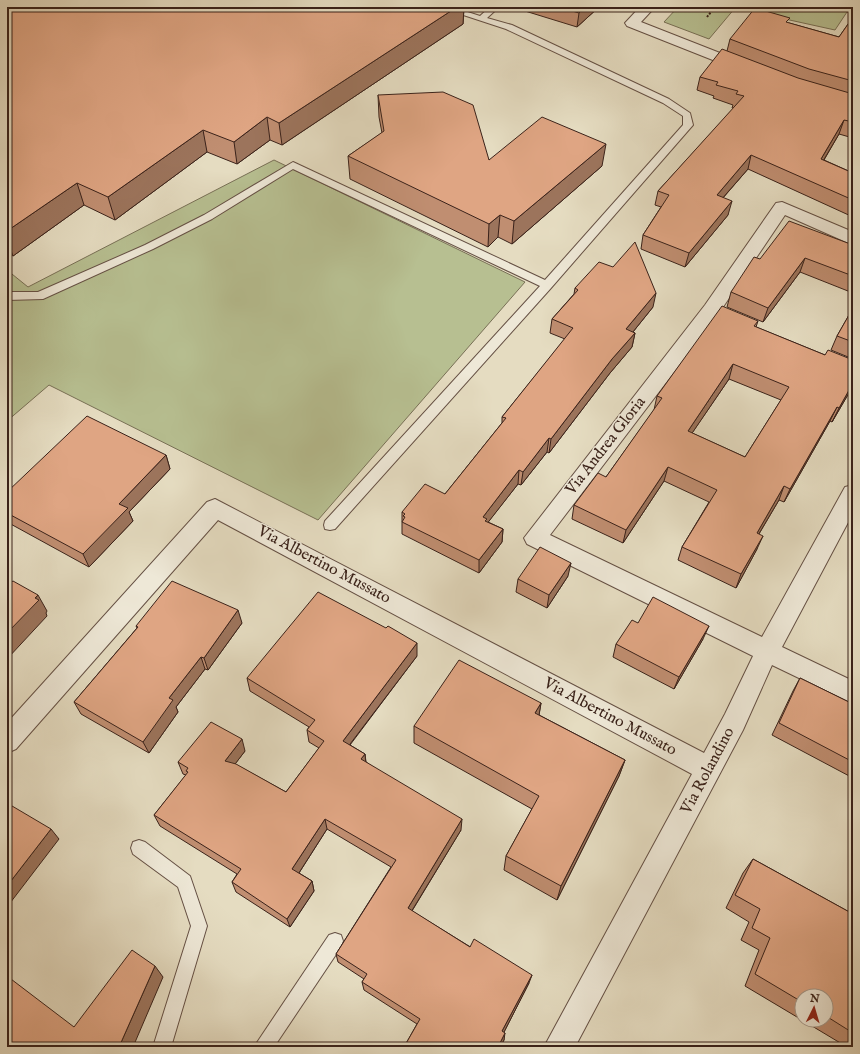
<svg xmlns="http://www.w3.org/2000/svg" width="860" height="1054" viewBox="0 0 860 1054" font-family="'IM FELL English',serif">
  <style>
    .green { fill: #b7bf91; stroke: #787056 }
    .lines { fill: none; stroke-linecap: round; stroke-linejoin: round }
    .lane-casing { stroke: #655044; stroke-width: 2 }
    .street-casing { stroke: #655044; stroke-width: 2 }
    .path { stroke: #3a221a; stroke-width: 2; stroke-dasharray: 2 1.5; stroke-linecap: butt }
    .lane { fill: #eee8d7; fill-rule: evenodd }
    .street { fill: #eee8d7; fill-rule: evenodd }
    .wall { fill: #c08e71; stroke: #3a221a; fill-rule: evenodd }
    .shaded-wall { fill: #9c745c; stroke: #3a221a }
    .building { fill: #dfa583; stroke: #3a221a; fill-rule: evenodd }
    .labels { text-anchor: middle; dominant-baseline: central; stroke-width: 3; stroke-linejoin: round; paint-order: stroke }
    .street-label { font-size: 16px; fill: #3a221a; stroke: #eee8d7 }
  </style>
  <rect width="100%" height="100%" fill="#e5dcc1"/>
  <filter id="stains"><feTurbulence type="fractalNoise" baseFrequency=".005" numOctaves="4"/><feColorMatrix values="0 0 0 0 .2 0 0 0 0 .09 0 0 0 0 .02 0 0 0 .5 -.17"/></filter>
  <radialGradient id="worn" r=".72"><stop offset=".6" stop-color="#630" stop-opacity="0"/><stop offset="1" stop-color="#630" stop-opacity=".3"/></radialGradient>
  <!-- green -->
  <g class="green">
    <path d="M678,7H853V14L847,12L835,30L735,8L709,39L664,22Z"/>
    <path d="M274,160L525,282L318,520L49,385L7,421V270L28,287Z"/>
  </g>
  <g class="lines">
    <!-- lane casing -->
    <g class="lane-casing">
      <g id="lane">
        <path d="M439,7H452L480,16L490,7H499L487,18L512,25L669,99L690,113L693,125L551,288L335,529L330,530L325,529L324,525L325,521L540,286L293,169L212,219L153,249L43,299L7,300V292H38L145,245L204,215L293,162L545,280L683,125V116L663,103L506,29Z"/>
        <path d="M139,840L145,842L190,876L207,926L171,1047H153L191,926L178,887L133,854L131,848L133,842Z"/>
        <path d="M335,933L341,935L343,941L341,947L274,1047H254L329,935Z"/>
      </g>
    </g>
    <!-- street casing -->
    <g class="street-casing">
      <g id="street">
        <path d="M640,7H655L641,22L748,64L750,67L748,70H738L627,26L625,23Z"/>
        <path d="M782,202L853,232V245L785,215L719,313L550,535L762,637L845,487L853,485V513L782,647L853,681V704L772,665L743,730L575,1047H544L692,774L218,520L16,749L7,753V723L207,502L215,499L704,753L725,714L753,656L527,544L524,538L705,305L776,203Z"/>
      </g>
    </g>
    <!-- path -->
    <path class="path" d="M707,17L715,7"/>
    <!-- lane -->
    <use href="#lane" class="lane"/>
    <!-- street -->
    <use href="#street" class="street"/>
  </g>
  <!-- wall -->
  <g class="wall">
    <path d="M7,7H464L463,24L282,145L270,140L237,164L207,152L115,220L84,205L13,256L7,252Z"/>
    <path d="M525,7H599L577,27L525,11Z"/>
    <path d="M853,17V138L839,134L824,160L853,173V217L748,169L723,198L728,215L685,267L641,249L643,235L661,207L655,205L658,191L734,108H732L733,105L713,98L714,96L697,90L700,77L727,51L730,39L789,23L839,37Z"/>
    <path d="M378,95L489,160L602,166L512,244L498,237L488,247L350,179L348,156L382,133L379,117Z"/>
    <path d="M853,245V293L800,272L763,322L727,307L731,292L760,259Z"/>
    <path d="M575,288L653,307L633,332L635,333L632,347L610,373L549,453L547,452L521,485L518,484L488,522L503,529L502,542L479,573L402,534V512L445,494L502,423V417L565,339L550,333L552,319L574,294Z"/>
    <path d="M853,308V359L831,350L837,336Z"/>
    <path d="M758,321L756,327L825,355L853,360V386L832,422L830,421L784,502L779,500L759,534L757,549L736,588L678,560L682,547L709,502L664,481L623,543L572,519L574,505L606,477L654,410L657,396ZM729,379L781,400L745,457L692,433Z"/>
    <path d="M166,455L170,469L129,512L133,521L89,567L7,522V492Z"/>
    <path d="M853,565V575L849,573Z"/>
    <path d="M568,576L547,608L516,592L518,579Z"/>
    <path d="M242,623L208,670L205,669L176,707L178,712L149,753L81,714L74,702L137,628L136,626Z"/>
    <path d="M638,623L703,639L674,689L613,657L616,644Z"/>
    <path d="M417,656L350,745L365,754L366,762L461,830L412,911L529,983L504,1032V1040L500,1047H404L417,1024L364,990L362,982L364,979L338,962L336,954L391,867L327,829L299,873L312,881L314,891L290,927L236,892L232,882L237,874L160,826L154,815L186,775L183,774L178,762L245,751L235,764L286,792L319,748L309,742L307,730L309,727L250,691L247,678Z"/>
    <path d="M800,678L853,704V778L772,735L793,691Z"/>
    <path d="M541,703L539,715L625,760L619,776L557,900L504,870L506,856L532,809L414,743V726Z"/>
    <path d="M753,859L853,914V1047H847L802,1020H826V996H802V1020L745,986L759,950L741,940L749,922L726,908L743,873Z"/>
  </g>
  <!-- shaded-wall -->
  <g class="shaded-wall">
    <path d="M457,7H464L463,24L282,145L279,123Z"/>
    <path d="M585,7H599L577,27L579,13Z"/>
    <path d="M267,117L270,140L237,164L234,142Z"/>
    <path d="M844,120L839,134L816,173L821,159Z"/>
    <path d="M203,130L207,152L115,220L108,197Z"/>
    <path d="M606,144L602,166L512,244L514,221Z"/>
    <path d="M751,155L748,169L713,209L717,195Z"/>
    <path d="M77,183L84,205L13,256L7,240V231Z"/>
    <path d="M732,201L728,215L685,267L689,253Z"/>
    <path d="M500,215L498,237L488,247L489,224Z"/>
    <path d="M805,258L800,272L763,322L768,308Z"/>
    <path d="M656,293L653,307L624,343L626,329Z"/>
    <path d="M635,333L632,347L610,373L549,453L551,439L612,359Z"/>
    <path d="M733,364L729,379L684,445L688,431Z"/>
    <path d="M853,383V386L832,422L839,408Z"/>
    <path d="M837,407L830,421L784,502L790,489Z"/>
    <path d="M549,438L547,452L521,485L523,472Z"/>
    <path d="M166,455L170,469L129,512L133,521L89,567L83,554L119,504Z"/>
    <path d="M668,467L664,481L623,543L626,530Z"/>
    <path d="M519,470L518,484L486,525L483,517Z"/>
    <path d="M784,486L779,500L751,547L757,533Z"/>
    <path d="M503,529L502,542L479,573V560Z"/>
    <path d="M763,536L757,549L736,588L741,574Z"/>
    <path d="M571,563L568,576L547,608L549,595Z"/>
    <path d="M38,595L47,611L46,613L47,616L7,659V633Z"/>
    <path d="M238,610L242,623L208,670L204,658Z"/>
    <path d="M709,626L703,639L674,689L679,677Z"/>
    <path d="M417,643V656L344,752L343,741Z"/>
    <path d="M201,657L205,669L176,707L178,712L149,753L143,742L169,698Z"/>
    <path d="M541,703L538,721L535,713Z"/>
    <path d="M242,739L245,751L229,772L225,761Z"/>
    <path d="M365,754L366,765L361,759Z"/>
    <path d="M625,760L619,776L557,900L561,886Z"/>
    <path d="M325,819L327,829L295,879L292,869Z"/>
    <path d="M462,819L461,830L408,917V908Z"/>
    <path d="M51,829L59,839L7,907V886Z"/>
    <path d="M312,881L314,891L290,927L287,919Z"/>
    <path d="M155,966L163,977L133,1047H119Z"/>
    <path d="M532,975L529,983L501,1038L502,1031Z"/>
    <path d="M505,1033L504,1040L500,1047H498Z"/>
  </g>
  <!-- building -->
  <g class="building">
    <path d="M7,7H457L279,123L267,117L234,142L203,130L108,197L77,183L7,231Z"/>
    <path d="M559,7H585L579,13Z"/>
    <path d="M755,8L790,18L786,22L839,37L853,17V81L809,69L730,39Z"/>
    <path d="M722,49L798,78L853,94V122L844,120L821,159L853,173V200L751,155L717,195L732,201L689,253L643,235L669,195L658,191L744,96L736,94L738,91L716,85L718,82L700,77Z"/>
    <path d="M443,92L473,105L489,160L542,117L606,144L514,221L500,215L489,224L348,156L384,131L378,95Z"/>
    <path d="M789,221L853,245V276L805,258L768,308L731,292L754,257L760,259Z"/>
    <path d="M635,242L656,293L626,329L635,333L612,359L551,439L549,438L523,472L519,470L483,517L487,519L485,521L503,529L479,560L402,522L405,517L403,516L405,514L402,512L425,484L445,494L506,418L502,417L573,328L552,319L578,290L575,288L599,262L613,267Z"/>
    <path d="M722,306L758,321L754,326L825,355L828,350L853,360V383L839,408L837,407L790,489L784,486L757,533L763,536L741,574L682,547L717,490L668,467L626,530L574,505L598,473L606,477L662,398L657,396ZM733,364L789,387L745,457L688,431Z"/>
    <path d="M853,308V342L837,336Z"/>
    <path d="M87,416L166,455L119,504L128,508L83,554L7,513V492Z"/>
    <path d="M540,547L571,563L549,595L518,579Z"/>
    <path d="M13,581L38,595L35,598L39,600L7,633V582L10,583Z"/>
    <path d="M172,581L238,610L204,658L201,657L169,698L173,700L143,742L74,702L138,627L136,626Z"/>
    <path d="M318,592L386,628L388,626L417,643L343,741L365,754L361,759L462,819L408,908L470,947L474,939L532,975L502,1031L505,1033L498,1047H404L420,1019L362,982L367,974L336,954L396,860L325,819L292,869L312,881L287,919L232,882L241,869L154,815L188,772L186,771L188,768L178,762L211,722L242,739L225,761L236,764L286,792L324,741L307,730L315,720L247,678Z"/>
    <path d="M653,597L709,626L679,677L616,644L632,620L638,623Z"/>
    <path d="M459,660L541,703L535,713L625,760L561,886L506,856L539,796L414,726Z"/>
    <path d="M800,678L853,704V762L779,723Z"/>
    <path d="M7,803L51,829L7,886Z"/>
    <path d="M753,859L853,914V1033L826,1016V996H802V1002L755,974L770,938L752,928L760,909L735,895Z"/>
    <path d="M132,950L155,966L119,1047H7V976L74,1027Z"/>
  </g>
  <g class="labels">
    <!-- street labels -->
    <g class="street-label">
      <text transform="translate(606 446) rotate(-52)">Via Andrea Gloria</text>
      <text transform="translate(324 565) rotate(28)">Via Albertino Mussato</text>
      <text transform="translate(610 717) rotate(28)">Via Albertino Mussato</text>
      <text transform="translate(708 771) rotate(-62)">Via Rolandino</text>
    </g>
  </g>
  <!-- margin -->
  <rect width="860" height="1054" fill="none" stroke="#e5dcc1" stroke-width="24"/>
  <rect x="8" y="8" width="844" height="1038" fill="none" stroke="#3a221a" stroke-width="2"/>
  <rect x="12" y="12" width="836" height="1030" fill="none" stroke="#3a221a"/>
  <!-- north arrow -->
  <g transform="translate(814 1008) rotate(5)"><circle r="19" fill="#eee8d7" stroke="#a6998b"/>
  <path d="M0-3L7 15L0 10L-7 15Z" fill="#8f2418"/>
  <text y="-6" font-size="11" font-weight="bold" text-anchor="middle" fill="#3a221a">N</text>
  </g>
  <rect width="100%" height="100%" filter="url(#stains)"/>
  <rect width="100%" height="100%" fill="url(#worn)"/>
</svg>
